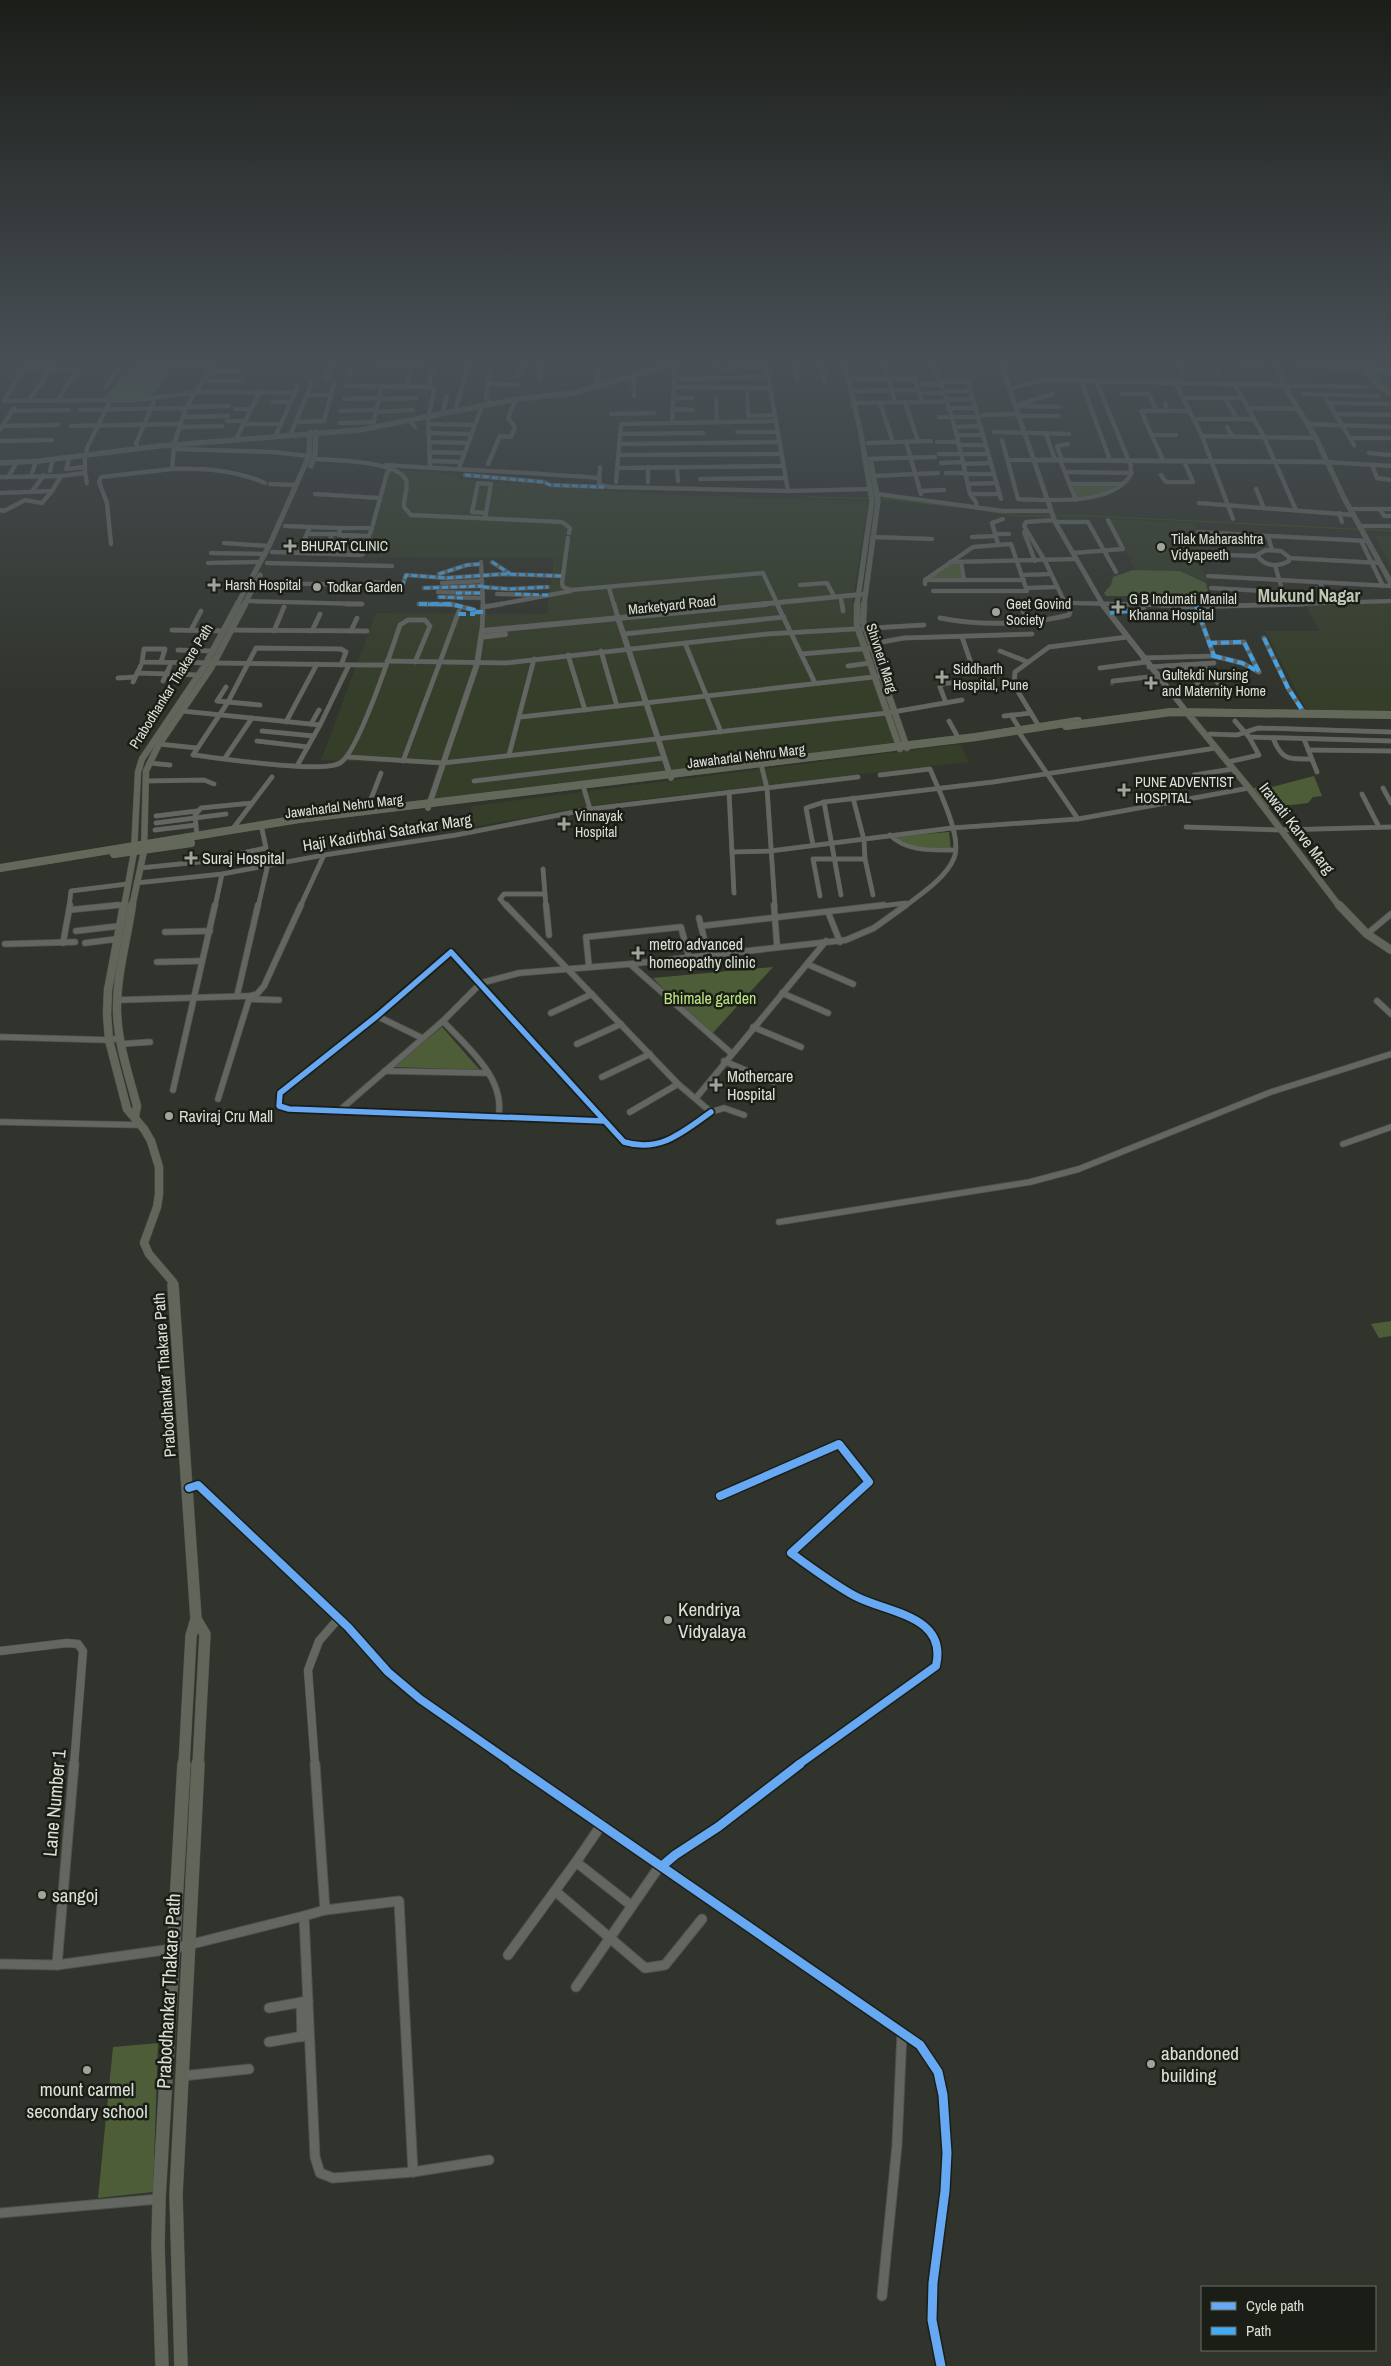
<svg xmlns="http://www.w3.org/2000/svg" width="1391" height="2366" viewBox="0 0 1391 2366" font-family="'Archivo Narrow',sans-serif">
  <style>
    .built { fill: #353e29 }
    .green { fill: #4d5d37 }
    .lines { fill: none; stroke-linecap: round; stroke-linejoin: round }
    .stream { stroke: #3d5509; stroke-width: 1 }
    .canal { stroke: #3d5509; stroke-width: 4.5 }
    .minor-tunnel { stroke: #4a4e46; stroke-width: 4.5; stroke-dasharray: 4.5 2.5; stroke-linecap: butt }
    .minor-far4-casing { stroke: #4f534c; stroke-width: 4.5 }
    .minor-far3-casing { stroke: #4f534c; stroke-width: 5 }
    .minor-far2-casing { stroke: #4f534c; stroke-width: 7 }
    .minor-far1-casing { stroke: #4f534c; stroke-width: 9 }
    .minor-casing { stroke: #4f534c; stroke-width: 11 }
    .tertiary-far1-casing { stroke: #4f534c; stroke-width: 5 }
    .tertiary-casing { stroke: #4f534c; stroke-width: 6 }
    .secondary-far4-casing { stroke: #4f534c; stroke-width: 5.5 }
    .secondary-far3-casing { stroke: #4f534c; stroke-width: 7 }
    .secondary-far2-casing { stroke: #4f534c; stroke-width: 9 }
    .secondary-far1-casing { stroke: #4f534c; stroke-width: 12 }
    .secondary-casing { stroke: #4f534c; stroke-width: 14 }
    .primary-casing { stroke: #4f534c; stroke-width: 8 }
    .trunk-casing { stroke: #4f534c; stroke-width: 7 }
    .minor-far4 { stroke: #646661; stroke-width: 4 }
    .minor-far3 { stroke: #646661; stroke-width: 4.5 }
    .minor-far2 { stroke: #646661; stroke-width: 5.5 }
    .minor-far1 { stroke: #646661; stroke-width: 8 }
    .minor { stroke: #646661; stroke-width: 9 }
    .tertiary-far1 { stroke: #646661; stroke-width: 4.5 }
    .tertiary { stroke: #646661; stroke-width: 5.5 }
    .secondary-far4 { stroke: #61655a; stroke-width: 5 }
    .secondary-far3 { stroke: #61655a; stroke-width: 6 }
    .secondary-far2 { stroke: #61655a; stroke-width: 8 }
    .secondary-far1 { stroke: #61655a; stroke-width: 11 }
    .secondary { stroke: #61655a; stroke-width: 13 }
    .primary { stroke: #63695a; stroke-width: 8 }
    .trunk { stroke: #656c5a; stroke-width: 6 }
    .tertiary-bridge-casing { stroke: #4f534c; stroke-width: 5; stroke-linecap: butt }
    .primary-bridge-casing { stroke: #4f534c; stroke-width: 8; stroke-linecap: butt }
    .tertiary-bridge { stroke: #646661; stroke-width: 4.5 }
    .primary-bridge { stroke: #63695a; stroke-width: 8 }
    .quiet-far1 { stroke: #42abf6; stroke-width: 3; stroke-dasharray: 6 3; stroke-linecap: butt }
    .quiet { stroke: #42abf6; stroke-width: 4; stroke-dasharray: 8 4; stroke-linecap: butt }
    .cycleway-far2-casing { stroke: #1b1e17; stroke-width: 9 }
    .cycleway-far1-casing { stroke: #1b1e17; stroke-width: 11 }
    .cycleway-casing { stroke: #1b1e17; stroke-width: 12 }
    .cycleway-far2 { stroke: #66a8f1; stroke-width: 5.5 }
    .cycleway-far1 { stroke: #66a8f1; stroke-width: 8 }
    .cycleway { stroke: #66a8f1; stroke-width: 9 }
    .poi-dot { fill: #a0a49a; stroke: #1b1e17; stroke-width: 2 }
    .labels { text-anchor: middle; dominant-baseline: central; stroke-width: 5; stroke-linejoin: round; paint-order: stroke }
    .far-poi-label { font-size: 14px; fill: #dbe0d6; stroke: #1b1e17; text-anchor: start }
    .far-street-label { font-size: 14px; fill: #dbe0d6; stroke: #1b1e17 }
    .street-label { font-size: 16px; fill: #dbe0d6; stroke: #1b1e17 }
    .poi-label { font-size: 16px; fill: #dbe0d6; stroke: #1b1e17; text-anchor: start }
    .park-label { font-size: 16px; fill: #bce580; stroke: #1b1e17 }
    .far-district-label { font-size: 18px; font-weight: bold; fill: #bec7b4; stroke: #1b1e17 }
    .near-poi-label { font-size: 19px; fill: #dbe0d6; stroke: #1b1e17; text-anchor: start }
    .near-street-label { font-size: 19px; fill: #dbe0d6; stroke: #1b1e17 }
  </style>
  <rect width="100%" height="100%" fill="#31342c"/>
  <!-- built -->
  <g class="built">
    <path d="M385,468L458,475L457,479L540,484L549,487L673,495L868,501L852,604L857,632L895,745L426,802L438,765L321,760L376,613L547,614L554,558L367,557Z"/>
    <path d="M1108,519L1195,523L1206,582L1181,571L1136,570Z"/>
    <path d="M1375,536H1391V568Z"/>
    <path d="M1391,603V711H1313L1305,707L1265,631H1319L1305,604Z"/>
    <path d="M960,744L969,762L595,805L473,827L471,806Z"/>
  </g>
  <!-- green -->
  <g class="green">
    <path d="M134,364H214L211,369L172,370L150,398H105Z"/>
    <path d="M1117,484L1108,492L1077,499L1070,485Z"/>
    <path d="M951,563H960L963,579L931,578Z"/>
    <path d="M1133,570L1180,571L1206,583L1209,596H1190L1192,602H1180L1148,596H1106L1104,593L1111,585L1113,577Z"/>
    <path d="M1314,776L1322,796L1313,797L1308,803L1266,808L1251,788L1272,787Z"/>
    <path d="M949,832L951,850L912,846L890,837Z"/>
    <path d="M773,967L710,1036L653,978Z"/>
    <path d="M442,1027L480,1070L394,1067Z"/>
    <path d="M1391,1321V1336L1379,1338L1371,1324Z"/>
    <path d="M158,2043L153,2192L98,2198L113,2047Z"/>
  </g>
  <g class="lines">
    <!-- stream -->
    <g class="stream">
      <path d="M809,497L887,499L956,507"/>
      <path d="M978,510L1021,516H1094L1391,531"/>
    </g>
    <!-- canal -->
    <path class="canal" d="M1371,364L1370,373L1391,393"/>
    <!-- minor-tunnel -->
    <path class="minor-tunnel" d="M1113,681L1112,683L1115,686"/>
    <!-- minor-far4 casing -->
    <g class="minor-far4-casing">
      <g id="minor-far4">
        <path d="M372,364H425"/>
        <path d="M717,364L718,369L767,367"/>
        <path d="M766,364L788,491"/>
        <path d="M794,364L797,381"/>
        <path d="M822,364L825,381"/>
        <path d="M885,364L895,402"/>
        <path d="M932,364C952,404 960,450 970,494L976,502L977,508"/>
        <path d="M1135,364L1138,369"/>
        <path d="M1165,364L1169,372"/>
        <path d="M1180,364L1184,372"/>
        <path d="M1213,364L1218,373"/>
        <path d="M24,368L79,369"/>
        <path d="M1362,369L1378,386L1391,394"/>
        <path d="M211,371H243"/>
        <path d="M520,374L523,364"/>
        <path d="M349,375L354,364"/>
        <path d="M633,376L634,396"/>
        <path d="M325,378L332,364"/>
        <path d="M539,378L542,364"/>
        <path d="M674,379L768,377"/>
        <path d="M854,379H915L922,402L854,403"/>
        <path d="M204,381H241"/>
        <path d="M1081,381L1110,460"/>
        <path d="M941,382H968L1001,499"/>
        <path d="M1175,382L1202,436L1233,519"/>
        <path d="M597,383L599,364"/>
        <path d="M1234,383L1264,437L1296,510"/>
        <path d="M488,384L518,385"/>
        <path d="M922,384L942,385"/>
        <path d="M345,386L428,387"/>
        <path d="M406,387L410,371"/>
        <path d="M674,387L770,388"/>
        <path d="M105,388L121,364"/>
        <path d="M747,389L748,416L775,415"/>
        <path d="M1009,389L1042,380L1366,387"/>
        <path d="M856,391L919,390"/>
        <path d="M944,391H970"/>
        <path d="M924,393H944"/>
        <path d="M1122,394H1149L1157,411"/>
        <path d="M1303,394L1379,396"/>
        <path d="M307,395H331"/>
        <path d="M673,398H692"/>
        <path d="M1183,398H1242"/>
        <path d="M1225,398L1237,419"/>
        <path d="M344,399L380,398"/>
        <path d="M379,399L416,398"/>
        <path d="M716,399L717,422"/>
        <path d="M946,399H973"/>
        <path d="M1327,400L1354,445"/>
        <path d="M4,401L137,400L197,392L295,393"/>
        <path d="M4,401L25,366"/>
        <path d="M29,401L51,368"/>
        <path d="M57,401L81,364"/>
        <path d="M273,402H291"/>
        <path d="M489,402L486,398L490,372"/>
        <path d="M905,402L918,441"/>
        <path d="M926,402L946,401"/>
        <path d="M880,403L893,442"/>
        <path d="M1165,403L1168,411"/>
        <path d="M1329,403L1391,404"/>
        <path d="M1021,404L1052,394"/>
        <path d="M1015,406L1059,407"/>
        <path d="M187,407L229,406"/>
        <path d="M456,408L469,364"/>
        <path d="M948,408H975"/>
        <path d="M1247,408L1299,409"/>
        <path d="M235,409H251"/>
        <path d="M673,409L693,410"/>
        <path d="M80,410L186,408"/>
        <path d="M11,411L69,410"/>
        <path d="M340,411L377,410"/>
        <path d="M443,411L447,396"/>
        <path d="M377,412L413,410"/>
        <path d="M429,413L435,389L428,387L433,370"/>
        <path d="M611,414L654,413"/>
        <path d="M1335,414L1391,415"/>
        <path d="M982,415L1017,414"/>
        <path d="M428,416L430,465"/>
        <path d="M1018,416H1059"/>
        <path d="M183,417L228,416"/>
        <path d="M939,417H978"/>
        <path d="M1194,419H1254"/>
        <path d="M409,420L415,427"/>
        <path d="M227,421H245"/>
        <path d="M296,422L324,421L334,384"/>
        <path d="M672,422L675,364"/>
        <path d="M340,423L374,422"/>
        <path d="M243,424H281"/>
        <path d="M428,424L475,425"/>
        <path d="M1308,424L1391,427"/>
        <path d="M2,426L58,425"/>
        <path d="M71,426L181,424"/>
        <path d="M180,427L222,426"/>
        <path d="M376,427L373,425L382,386"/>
        <path d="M954,427L980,426"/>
        <path d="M1227,427L1232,436"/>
        <path d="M0,430L14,408"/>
        <path d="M737,432H777"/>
        <path d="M994,432L1069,434"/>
        <path d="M291,433L312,383"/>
        <path d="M428,433L470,434"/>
        <path d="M620,434L703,433"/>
        <path d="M1046,434L1055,460"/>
        <path d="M276,435L298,386"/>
        <path d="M957,435H982"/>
        <path d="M1152,435H1176"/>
        <path d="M1202,436L1316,438"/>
        <path d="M237,437L260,391"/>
        <path d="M1350,438H1391"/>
        <path d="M1002,440L1018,499C1049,500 1110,506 1130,476L1131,466L1096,381"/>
        <path d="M0,441L52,440"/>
        <path d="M429,442L467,443"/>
        <path d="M906,442L921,494"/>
        <path d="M937,442H958"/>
        <path d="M868,443L931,441"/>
        <path d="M619,444L779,442"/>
        <path d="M137,445L136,443L154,402"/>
        <path d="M958,445H985"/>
        <path d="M174,446L172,469C204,468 235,470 265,483"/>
        <path d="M175,449L273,452L309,456"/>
        <path d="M429,452L463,453"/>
        <path d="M1369,453L1391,455"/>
        <path d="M939,454H988"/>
        <path d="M618,455L781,454"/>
        <path d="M86,456L87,448L109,403"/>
        <path d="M70,457L66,469L84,467"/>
        <path d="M314,459C333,460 398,461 406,480C409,488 403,498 404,507L411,515L562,522L570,528L569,533"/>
        <path d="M864,459L935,457"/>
        <path d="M1008,460H1034"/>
        <path d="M1060,460L1076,500"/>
        <path d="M1062,460L1057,446L1068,444"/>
        <path d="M1163,460L1141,411H1190"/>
        <path d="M430,461L461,462"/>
        <path d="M17,462L8,477L61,476"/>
        <path d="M1326,462L1391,466"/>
        <path d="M941,463L963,462"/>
        <path d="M488,464L500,436L511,437L515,427L508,418L516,399"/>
        <path d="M963,464L991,463"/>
        <path d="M386,465C457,470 528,472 599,478"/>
        <path d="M1372,465L1377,478L1391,480"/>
        <path d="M600,467L599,485L611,487L788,491L869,489"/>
        <path d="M648,467V482"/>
        <path d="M677,467L678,481"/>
        <path d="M459,468L482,406"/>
        <path d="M617,468L783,466"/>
        <path d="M50,471L53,459"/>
        <path d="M1066,472L1132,473"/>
        <path d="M32,473L36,461"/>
        <path d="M85,473L87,483"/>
        <path d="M946,473H965"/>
        <path d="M965,474H994"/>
        <path d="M465,475L544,482L550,485L603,487"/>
        <path d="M1161,475L1166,482H1193L1184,461"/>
        <path d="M873,476L938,473"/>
        <path d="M0,477H8"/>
        <path d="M700,479L785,478"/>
        <path d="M616,482L621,424L776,421"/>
        <path d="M478,483L491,484L486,513L472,512Z"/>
        <path d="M270,484L296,485"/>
        <path d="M968,484L997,483"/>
        <path d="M1070,484H1121"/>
        <path d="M1256,489L1264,508"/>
        <path d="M33,490L44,475"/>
        <path d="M920,491L944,490"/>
        <path d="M0,493L52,491L61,476L85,473V457"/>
        <path d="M315,494L380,498"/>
        <path d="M877,494L1003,511H1051"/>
        <path d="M970,494H1000"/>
        <path d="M1199,503L1354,515"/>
        <path d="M1351,509H1391"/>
        <path d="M1380,509L1384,516H1391"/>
        <path d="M0,510L4,511L25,500L42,503L52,491"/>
        <path d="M1339,513L1342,522"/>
        <path d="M485,518L486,513"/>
        <path d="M1054,520L1026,522L1024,526L1045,561L1066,605"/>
        <path d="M1055,522H1088L1116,572"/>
        <path d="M373,524L387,473L391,469"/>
        <path d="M1360,526H1391"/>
        <path d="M340,528H372L369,536"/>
        <path d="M1024,532L1035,561"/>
        <path d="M1198,532L1268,536"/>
        <path d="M307,534H332"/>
        <path d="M995,534H1009"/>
        <path d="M873,537L932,539"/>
        <path d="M972,537L996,536"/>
        <path d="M568,538L562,583L563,587L571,590L763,573L778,605"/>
        <path d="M1361,541L1383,586"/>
        <path d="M224,543L269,546"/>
        <path d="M111,544L107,503L99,482L101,477L172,469"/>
        <path d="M998,544L992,523L1003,519"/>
        <path d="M301,548L365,550"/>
        <path d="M326,549L332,534H336"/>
        <path d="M339,549L345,535"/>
        <path d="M350,549L355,535"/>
        <path d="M1266,550L1281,551L1289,557V561C1278,567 1264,567 1257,555Z"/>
        <path d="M1272,550L1268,536L1368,541"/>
        <path d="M299,551L310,527"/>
        <path d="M272,552L360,555L363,554L369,536L339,535L340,528L285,526"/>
        <path d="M211,553L264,554"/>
        <path d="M1073,553L1123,549L1108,520"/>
        <path d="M1201,554L1257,556"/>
        <path d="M1289,558L1380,563"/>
        <path d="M481,562L483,605"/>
        <path d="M492,562L509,573"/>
        <path d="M950,562L1076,559"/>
        <path d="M961,562L964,580"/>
        <path d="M208,563L260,562"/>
        <path d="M267,563L392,566"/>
        <path d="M1275,565L1285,600"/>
        <path d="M439,574L467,565L481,564"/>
        <path d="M1022,575L1051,574"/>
        <path d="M1208,576L1391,586"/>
        <path d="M925,580H1024"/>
        <path d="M367,582L383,583"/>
        <path d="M1320,582L1327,602"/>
        <path d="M256,583L371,585L370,587L385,591"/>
        <path d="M442,583L482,581"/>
        <path d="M925,584V580L973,547L1011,544L1027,591H933"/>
        <path d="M800,585L827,583L834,596"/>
        <path d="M402,587L406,575L446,578L504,574L563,576"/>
        <path d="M483,587L509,589L548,587"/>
        <path d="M424,588L483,586"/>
        <path d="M609,588L614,605"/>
        <path d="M1026,588L1057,587"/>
        <path d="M1211,588L1283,592"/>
        <path d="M438,592L483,593"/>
        <path d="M497,594L534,595"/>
        <path d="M439,597L483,598"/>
        <path d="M841,599L842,605"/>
        <path d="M247,601L362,604"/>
        <path d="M1028,602L1161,605"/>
        <path d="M419,604L454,605"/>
        <path d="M495,605L571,591"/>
        <path d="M1261,605L1391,601"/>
      </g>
    </g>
    <!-- minor-far3 casing -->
    <g class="minor-far3-casing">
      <g id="minor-far3">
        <path d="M346,604H362"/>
        <path d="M419,604H451L474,610L473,612H483"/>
        <path d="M614,604L618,618"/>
        <path d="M777,604L815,683"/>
        <path d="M842,604L843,611"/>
        <path d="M1020,604L1027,620"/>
        <path d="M1146,604L1188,607L1304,604"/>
        <path d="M483,607L502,604"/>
        <path d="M1110,613L1144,609"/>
        <path d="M940,618C980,626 1029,625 1069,615L1070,612L1066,604"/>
        <path d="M172,630L224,631"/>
        <path d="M191,630L201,611"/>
        <path d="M231,630L367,631"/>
        <path d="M274,631L284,607"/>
        <path d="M312,631L320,614"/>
        <path d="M351,631L357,618"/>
        <path d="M482,631L483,604"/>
        <path d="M624,634L784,617"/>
        <path d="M962,637L972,666"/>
        <path d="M1264,638L1288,688L1303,711"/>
        <path d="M685,643L721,732"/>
        <path d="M1209,643L1244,642L1259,672"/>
        <path d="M871,644L904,638L1032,634"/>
        <path d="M178,650L213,651"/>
        <path d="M601,651L617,706"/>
        <path d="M1000,651L1028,662"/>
        <path d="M801,654L872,648"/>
        <path d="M568,655L585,710"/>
        <path d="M1214,656L1242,663L1259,672"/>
        <path d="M1143,658L1214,656L1196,606"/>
        <path d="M387,661L505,663L767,634L924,625"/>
        <path d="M161,662L165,649H144L142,662L362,665"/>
        <path d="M1202,664L1223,689"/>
        <path d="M341,665L346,652L341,649L256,648L228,702L193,755C220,758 321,774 340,763C358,753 392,649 400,625L408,620H425L430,626L415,662"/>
        <path d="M364,665H386"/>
        <path d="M1183,665L1202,689"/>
        <path d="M848,666L870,663"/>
        <path d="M1149,667L1214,663"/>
        <path d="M1100,668L1146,662"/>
        <path d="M137,673L199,675"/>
        <path d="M118,678L135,677"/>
        <path d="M163,681L170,666"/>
        <path d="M1113,681L1157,676"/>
        <path d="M133,682L141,665"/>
        <path d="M226,687L217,701L260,705"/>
        <path d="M946,703L940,687L942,684L956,682"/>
        <path d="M182,711L320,725"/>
        <path d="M1011,715L1021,731"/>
        <path d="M1004,716L1031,713"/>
        <path d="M521,717L882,676"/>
        <path d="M949,721L959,739"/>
        <path d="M286,722L317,664"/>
        <path d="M311,724L319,710"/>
        <path d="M1040,728L1014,685L1015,672L1049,647L1127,637"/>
        <path d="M262,731L314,736"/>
        <path d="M1020,734L1078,819"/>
        <path d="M1210,734L1237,735L1258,728L1391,732"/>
        <path d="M1249,737L1391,741"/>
        <path d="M1273,738C1282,761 1289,759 1311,759"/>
        <path d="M1304,739L1317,772"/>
        <path d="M257,741L308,747"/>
        <path d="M159,744L197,748"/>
        <path d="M1308,750L1391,751"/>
        <path d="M509,755L534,659"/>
        <path d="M348,757L443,763L887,713L962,700"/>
        <path d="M225,758L252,718"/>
        <path d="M403,761L459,611"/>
        <path d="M1228,762L1259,755L1249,737L1235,721"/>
        <path d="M149,763L170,765"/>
        <path d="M761,764L767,788L775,907"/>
        <path d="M297,766L320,725L349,665"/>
        <path d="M880,775L930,769C938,789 963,837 954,858C946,878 921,894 904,907"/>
        <path d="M1194,775L1233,769"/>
        <path d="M146,781L204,780L214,784"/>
        <path d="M474,781L664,758"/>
        <path d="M1383,788L1391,803"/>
        <path d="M729,792L734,893"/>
        <path d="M1362,794L1379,827"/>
        <path d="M853,798L864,840L865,859L873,895"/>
        <path d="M590,809L858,777"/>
        <path d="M366,812L381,773"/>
        <path d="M156,816L197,811"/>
        <path d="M156,823L226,814"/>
        <path d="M1186,827L1281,830L1391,827"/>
        <path d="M155,830L196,825"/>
        <path d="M231,831L272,777"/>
        <path d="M890,835C907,852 933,850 955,850"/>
        <path d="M197,837L195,815L201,808L252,803"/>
        <path d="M813,845L806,808L824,802"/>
        <path d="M732,852L770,851L952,828L1078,819L1249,788"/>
        <path d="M140,868L199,862L266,848L262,829"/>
        <path d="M136,883L222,874L324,855L456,835L590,809L584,789"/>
        <path d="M545,894L546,907"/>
        <path d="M841,895L824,802L993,782L1216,748"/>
        <path d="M820,896L813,859H865"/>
        <path d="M69,907L71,891L127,884"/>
        <path d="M105,907L123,905"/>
        <path d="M215,907L222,874"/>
        <path d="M258,907L268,864"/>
        <path d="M300,907L324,855"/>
        <path d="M507,907L500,899L504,894H545L543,869"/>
        <path d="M873,907L906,903"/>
      </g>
    </g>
    <!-- minor-far2 casing -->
    <g class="minor-far2-casing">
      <g id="minor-far2">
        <path d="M506,905L678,1084L711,1112L724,1108L744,1115"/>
        <path d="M546,905L549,935"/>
        <path d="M774,905L777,946"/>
        <path d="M69,910L118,905"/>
        <path d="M828,912L840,942"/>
        <path d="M699,918L708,954"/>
        <path d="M701,926L884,905"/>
        <path d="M76,931L119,926"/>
        <path d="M165,932L210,931"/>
        <path d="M1367,934L1391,914"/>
        <path d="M63,943L70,905"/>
        <path d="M85,943L117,939"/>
        <path d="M5,944L75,942"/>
        <path d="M157,962L202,961"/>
        <path d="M630,964L731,1053"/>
        <path d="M807,964L853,984"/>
        <path d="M589,967L586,937L681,927L689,957"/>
        <path d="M782,993L828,1013"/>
        <path d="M237,996L258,905"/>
        <path d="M249,999L279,1000"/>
        <path d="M118,1000L250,996"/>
        <path d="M1377,1001L1391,1014"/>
        <path d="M551,1013L592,994"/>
        <path d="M377,1016L422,1038"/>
        <path d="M443,1021C467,1047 507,1079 498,1118"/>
        <path d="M753,1027L801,1047"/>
        <path d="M0,1037L109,1040L120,1038"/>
        <path d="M121,1044L150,1042"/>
        <path d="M577,1044L621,1024"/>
        <path d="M724,1061L773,1082"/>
        <path d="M385,1071L488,1073"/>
        <path d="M602,1077L650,1054"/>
        <path d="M173,1090L215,905"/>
        <path d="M696,1098L826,941"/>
        <path d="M218,1099L250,996L257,994L264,986L301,905"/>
        <path d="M340,1110L443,1021L481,983L519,973L630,964L846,940L874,928L906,905"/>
        <path d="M630,1112L678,1084"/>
        <path d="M604,1121L289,1109L279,1106L280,1093L377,1016L451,952L624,1142C660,1153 683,1132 711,1112"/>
        <path d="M0,1122L141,1125"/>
        <path d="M1343,1144L1391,1127"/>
        <path d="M779,1222L1030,1182L1079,1169L1271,1092L1391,1054"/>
      </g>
    </g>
    <!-- minor-far1 casing -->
    <g class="minor-far1-casing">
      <g id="minor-far1">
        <path d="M189,1488L198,1485L348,1627L388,1672L420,1699L515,1765"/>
        <path d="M720,1496L839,1444L869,1482L791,1553C812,1568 833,1584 855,1596C887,1613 948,1615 936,1666L798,1765"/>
        <path d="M0,1651L67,1643L78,1644L83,1651L74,1765"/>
        <path d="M315,1765L308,1670L319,1641L339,1618"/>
      </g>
    </g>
    <!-- minor casing -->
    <g class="minor-casing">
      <g id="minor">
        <path d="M315,1764L325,1910L304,1916L315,2157L320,2173L333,2178L413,2172L489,2160"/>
        <path d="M513,1764L920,2045L938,2072L943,2095L947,2153L945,2191L933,2283L932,2320L941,2366"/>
        <path d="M576,1862L602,1824"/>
        <path d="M662,1866L675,1855L718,1827L800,1764"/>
        <path d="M555,1891L645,1968L665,1965L702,1919"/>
        <path d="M325,1910L399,1901L413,2172"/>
        <path d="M508,1955L576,1862L632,1906"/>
        <path d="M0,1964L57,1965L172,1949L304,1916"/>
        <path d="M57,1965L74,1764"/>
        <path d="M576,1987L661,1864"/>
        <path d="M301,2002L302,2037"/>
        <path d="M269,2008L308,2001"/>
        <path d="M269,2042L309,2035"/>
        <path d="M182,2076L249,2069"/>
        <path d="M0,2213L159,2199"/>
        <path d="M882,2296L897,2145L902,2032"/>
      </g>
    </g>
    <!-- tertiary-far1 casing -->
    <g class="tertiary-far1-casing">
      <g id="tertiary-far1">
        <path d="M1001,364L1055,522L1103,605"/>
        <path d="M197,390L215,364"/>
        <path d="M174,444L186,408L194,394"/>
        <path d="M1034,460L1326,462"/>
        <path d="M753,605L865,594"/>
      </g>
    </g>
    <!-- tertiary casing -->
    <g class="tertiary-casing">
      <g id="tertiary">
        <path d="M1102,604L1189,715"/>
        <path d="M618,618L671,778"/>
        <path d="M481,637L505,634"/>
        <path d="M428,808L477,664L482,631L766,604"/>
      </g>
    </g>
    <!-- secondary-far4 casing -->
    <g class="secondary-far4-casing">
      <g id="secondary-far4">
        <path d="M845,364L861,434L872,501L857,605"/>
        <path d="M1278,365L1283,384L1316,438L1344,498L1391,583"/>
        <path d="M0,463L39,461L159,446L360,430L517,399L574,393L673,364"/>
        <path d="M311,466L315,455L316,432"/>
        <path d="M237,605L269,546L309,456L310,432"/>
        <path d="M244,605L260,575"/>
        <path d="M864,605L878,501L871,463"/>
      </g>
    </g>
    <!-- secondary-far3 casing -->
    <g class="secondary-far3-casing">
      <g id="secondary-far3">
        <path d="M857,604V626L900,749"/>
        <path d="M864,604L863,621L907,748"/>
        <path d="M1189,715L1249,788L1340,907"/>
        <path d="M124,907L134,852L138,772L142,759L204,667L238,604"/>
        <path d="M132,907L144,851L146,771L158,746L211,668L245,604"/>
      </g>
    </g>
    <!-- secondary-far2 casing -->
    <g class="secondary-far2-casing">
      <g id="secondary-far2">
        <path d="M124,905L108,990L107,1014L109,1040L127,1109L144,1129L151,1141L159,1167V1194L157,1207L144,1243L149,1254L173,1282V1287"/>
        <path d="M132,905C127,940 116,977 117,1012C118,1044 129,1076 137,1106L135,1116"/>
        <path d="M1339,905L1367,934L1391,950"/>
      </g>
    </g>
    <!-- secondary-far1 casing -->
    <g class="secondary-far1-casing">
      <g id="secondary-far1">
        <path d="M173,1285L196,1619L191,1636L184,1765"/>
        <path d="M196,1619L205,1634L198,1765"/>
      </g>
    </g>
    <!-- secondary casing -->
    <g class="secondary-casing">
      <g id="secondary">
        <path d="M162,2366L158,2246L159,2199L184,1764"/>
        <path d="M181,2366L176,2195L198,1764"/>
      </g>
    </g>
    <!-- primary casing -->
    <g class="primary-casing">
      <g id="primary">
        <path d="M114,854L191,843"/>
        <path d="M0,868L299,819L976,737L1078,721"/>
      </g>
    </g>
    <!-- trunk casing -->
    <g class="trunk-casing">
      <g id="trunk">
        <path d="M1245,364H1261"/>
        <path d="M1297,364L1391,371"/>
      </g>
    </g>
    <!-- minor-far4 -->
    <use href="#minor-far4" class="minor-far4"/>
    <!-- minor-far3 -->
    <use href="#minor-far3" class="minor-far3"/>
    <!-- minor-far2 -->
    <use href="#minor-far2" class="minor-far2"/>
    <!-- minor-far1 -->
    <use href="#minor-far1" class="minor-far1"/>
    <!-- minor -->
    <use href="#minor" class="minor"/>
    <!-- tertiary-far1 -->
    <use href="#tertiary-far1" class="tertiary-far1"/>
    <!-- tertiary -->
    <use href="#tertiary" class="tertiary"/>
    <!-- secondary-far4 -->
    <use href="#secondary-far4" class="secondary-far4"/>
    <!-- secondary-far3 -->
    <use href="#secondary-far3" class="secondary-far3"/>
    <!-- secondary-far2 -->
    <use href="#secondary-far2" class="secondary-far2"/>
    <!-- secondary-far1 -->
    <use href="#secondary-far1" class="secondary-far1"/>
    <!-- secondary -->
    <use href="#secondary" class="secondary"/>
    <!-- primary -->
    <use href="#primary" class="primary"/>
    <!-- trunk -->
    <use href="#trunk" class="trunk"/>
    <!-- tertiary-bridge casing -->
    <g class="tertiary-bridge-casing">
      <path id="tertiary-bridge" d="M194,394L197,390"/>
    </g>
    <!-- primary-bridge casing -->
    <g class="primary-bridge-casing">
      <path id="primary-bridge" d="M1066,726L1171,712L1391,715"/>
    </g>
    <!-- tertiary-bridge -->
    <use href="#tertiary-bridge" class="tertiary-bridge"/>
    <!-- primary-bridge -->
    <use href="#primary-bridge" class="primary-bridge"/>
    <!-- quiet-far1 -->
    <g class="quiet-far1">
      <path d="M465,475L544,482L550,485L604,487"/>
      <path d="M492,562L510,574"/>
      <path d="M439,574L467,565L481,564"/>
      <path d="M402,587L406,575L446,578L504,574L563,576"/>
      <path d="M483,587L509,589L548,587"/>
      <path d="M424,588L483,586"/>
      <path d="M456,593H483"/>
      <path d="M515,594L550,595"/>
      <path d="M439,597L463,598"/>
      <path d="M419,604L454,605"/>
    </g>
    <!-- quiet -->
    <g class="quiet">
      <path d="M419,604H451L474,610L473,612H483"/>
      <path d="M1196,606L1214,656L1210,655"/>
      <path d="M1110,613L1144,609"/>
      <path d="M458,614H475"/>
      <path d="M1264,638L1288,688L1303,711"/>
      <path d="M1209,643L1244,642L1259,672"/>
      <path d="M1214,656L1242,663L1259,672"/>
    </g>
    <!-- cycleway-far2 casing -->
    <g class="cycleway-far2-casing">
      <path id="cycleway-far2" d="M604,1121L289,1109L279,1106L280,1093L377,1016L451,952L624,1142C660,1153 683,1132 711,1112"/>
    </g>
    <!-- cycleway-far1 casing -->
    <g class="cycleway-far1-casing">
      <g id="cycleway-far1">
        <path d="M189,1488L198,1485L348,1627L388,1672L420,1699L515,1765"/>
        <path d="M720,1496L839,1444L869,1482L791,1553C812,1568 833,1584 855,1596C887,1613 948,1615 936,1666L798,1765"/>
      </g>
    </g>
    <!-- cycleway casing -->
    <g class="cycleway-casing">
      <g id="cycleway">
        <path d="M513,1764L920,2045L938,2072L943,2095L947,2153L945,2191L933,2283L932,2320L941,2366"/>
        <path d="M662,1866L675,1855L718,1827L800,1764"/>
      </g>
    </g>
    <!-- cycleway-far2 -->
    <use href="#cycleway-far2" class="cycleway-far2"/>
    <!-- cycleway-far1 -->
    <use href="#cycleway-far1" class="cycleway-far1"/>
    <!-- cycleway -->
    <use href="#cycleway" class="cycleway"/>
  </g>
  <!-- sky -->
  <linearGradient id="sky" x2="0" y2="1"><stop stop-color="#1b1d18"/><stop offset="0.52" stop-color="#485056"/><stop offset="1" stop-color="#485056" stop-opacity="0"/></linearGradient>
  <rect width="1391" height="696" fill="url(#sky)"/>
  <!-- markers -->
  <g class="poi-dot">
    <path d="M287.5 538.5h5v5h5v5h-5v5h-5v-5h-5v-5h5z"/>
    <circle cx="1161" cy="547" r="5"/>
    <path d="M211.5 577.5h5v5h5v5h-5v5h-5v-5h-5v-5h5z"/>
    <circle cx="317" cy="587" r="5"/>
    <path d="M1115.5 599.5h5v5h5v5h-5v5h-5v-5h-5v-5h5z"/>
    <circle cx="996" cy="612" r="5"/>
    <path d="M939.5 669.5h5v5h5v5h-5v5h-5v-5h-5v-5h5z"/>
    <path d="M1148.5 675.5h5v5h5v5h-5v5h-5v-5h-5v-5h5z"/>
    <path d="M1121.5 782.5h5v5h5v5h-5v5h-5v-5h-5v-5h5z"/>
    <path d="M561.5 816.5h5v5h5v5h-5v5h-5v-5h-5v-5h5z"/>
    <path d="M188.5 850.5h5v5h5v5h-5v5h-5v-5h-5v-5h5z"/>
    <path d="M635.5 945.5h5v5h5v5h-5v5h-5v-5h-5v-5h5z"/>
    <path d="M713.5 1077.5h5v5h5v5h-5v5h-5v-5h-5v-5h5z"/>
    <circle cx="169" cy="1116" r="5"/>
    <circle cx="668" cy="1620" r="5"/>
    <circle cx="42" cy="1895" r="5"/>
    <circle cx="1151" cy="2064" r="5"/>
    <circle cx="87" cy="2070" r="5"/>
  </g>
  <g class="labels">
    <!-- far-poi labels -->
    <g class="far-poi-label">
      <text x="1171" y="539">Tilak Maharashtra<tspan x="1171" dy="16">Vidyapeeth</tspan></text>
      <text x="301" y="546">BHURAT CLINIC</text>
      <text x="225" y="585">Harsh Hospital</text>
      <text x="327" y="587">Todkar Garden</text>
      <text x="1129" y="599">G B Indumati Manilal<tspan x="1129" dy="16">Khanna Hospital</tspan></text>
      <text x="1006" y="604">Geet Govind<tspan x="1006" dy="16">Society</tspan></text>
      <text x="953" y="669">Siddharth<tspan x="953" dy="16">Hospital, Pune</tspan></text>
      <text x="1162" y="675">Gultekdi Nursing<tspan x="1162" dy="16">and Maternity Home</tspan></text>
      <text x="1135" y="782">PUNE ADVENTIST<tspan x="1135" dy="16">HOSPITAL</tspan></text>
      <text x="575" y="816">Vinnayak<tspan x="575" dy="16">Hospital</tspan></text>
    </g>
    <!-- far-street labels -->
    <g class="far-street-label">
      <text transform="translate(672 605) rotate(-6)">Marketyard Road</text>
      <text transform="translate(882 658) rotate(72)">Shivneri Marg</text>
      <text transform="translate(171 686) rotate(-58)">Prabodhankar Thakare Path</text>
      <text transform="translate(746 756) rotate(-7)">Jawaharlal Nehru Marg</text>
      <text transform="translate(344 806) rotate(-7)">Jawaharlal Nehru Marg</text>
    </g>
    <!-- street labels -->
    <g class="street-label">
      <text transform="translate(1297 828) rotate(52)">Irawati Karve Marg</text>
      <text transform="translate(387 832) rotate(-9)">Haji Kadirbhai Satarkar Marg</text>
      <text transform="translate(164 1375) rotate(-94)">Prabodhankar Thakare Path</text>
    </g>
    <!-- poi labels -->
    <g class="poi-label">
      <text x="202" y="858">Suraj Hospital</text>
      <text x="649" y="944">metro advanced<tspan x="649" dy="18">homeopathy clinic</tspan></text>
      <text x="727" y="1076">Mothercare<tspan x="727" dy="18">Hospital</tspan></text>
      <text x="179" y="1116">Raviraj Cru Mall</text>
    </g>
    <!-- park labels -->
    <g class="park-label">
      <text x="710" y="998">Bhimale garden</text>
    </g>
    <!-- far-district labels -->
    <g class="far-district-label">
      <text x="1309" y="595">Mukund Nagar</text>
    </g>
    <!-- near-poi labels -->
    <g class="near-poi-label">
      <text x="678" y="1609">Kendriya<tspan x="678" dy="22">Vidyalaya</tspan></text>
      <text x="52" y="1895">sangoj</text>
      <text x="1161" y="2053">abandoned<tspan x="1161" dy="22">building</tspan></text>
      <text x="87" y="2089" text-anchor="middle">mount carmel<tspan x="87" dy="22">secondary school</tspan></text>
    </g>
    <!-- near-street labels -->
    <g class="near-street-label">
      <text transform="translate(54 1803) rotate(-85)">Lane Number 1</text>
      <text transform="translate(168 1991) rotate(-87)">Prabodhankar Thakare Path</text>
    </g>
  </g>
  <!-- legend -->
  <rect x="1201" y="2286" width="175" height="65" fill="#1b1e17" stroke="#686c63"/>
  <rect x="1211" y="2302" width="25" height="8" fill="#66a8f1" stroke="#686c63"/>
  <text x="1246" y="2311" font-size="15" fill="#dbe0d6">Cycle path</text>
  <rect x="1211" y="2327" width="25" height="8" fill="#42abf6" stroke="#686c63"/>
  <text x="1246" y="2336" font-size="15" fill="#dbe0d6">Path</text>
</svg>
